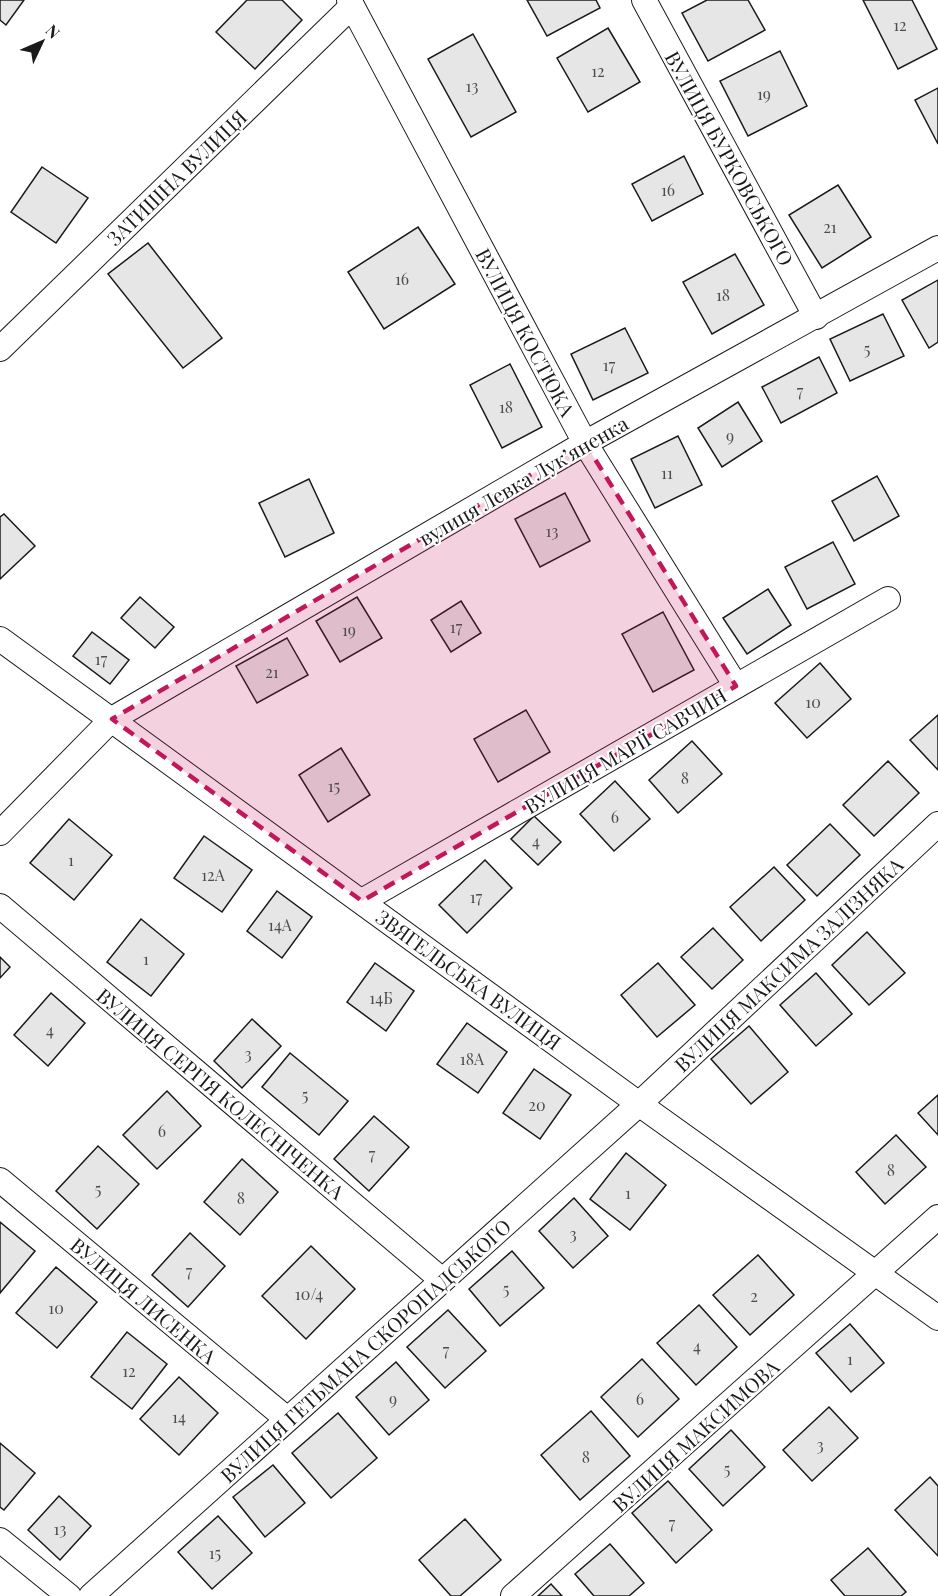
<svg xmlns="http://www.w3.org/2000/svg" width="938" height="1596" viewBox="0 0 938 1596" font-family="'Playfair Display',serif">
  <style>
    .building { fill: #e6e6e6; stroke: #1a1a1a; stroke-width: 1.5 }
    .lines { fill: none; stroke-linecap: round; stroke-linejoin: round }
    .street-casing { stroke: #1a1a1a; stroke-width: 26 }
    .street { stroke: #fff; stroke-width: 24 }
    .marked { fill: #c2185b; fill-opacity: 0.2; stroke: #c2185b; stroke-width: 4.5; stroke-dasharray: 12 8; stroke-linejoin: round }
    .labels { text-anchor: middle; dominant-baseline: central; stroke-width: 4.5; stroke-linejoin: round; paint-order: stroke }
    .number-label { font-size: 16px; fill: #4d4d4d }
    .street-label { font-size: 20px; fill: #1a1a1a; stroke: #fff }
  </style>
  <rect width="100%" height="100%" fill="#fff"/>
  <!-- building -->
  <g class="building">
    <path d="M0,0H24L6,25L0,20Z"/>
    <path d="M247,0H282L302,20L255,69L216,32Z"/>
    <path d="M527,0H596L600,8L547,36Z"/>
    <path d="M707,0H748L765,30L708,61L682,13Z"/>
    <path d="M863,0H912L937,49L898,69Z"/>
    <path d="M608,28L640,82L588,112L557,58Z"/>
    <path d="M473,34L516,112L471,137L428,59Z"/>
    <path d="M780,51L807,106L748,136L720,81Z"/>
    <path d="M938,88V144L915,100Z"/>
    <path d="M684,156L703,194L652,221L632,184Z"/>
    <path d="M42,167L88,198L56,243L11,212Z"/>
    <path d="M838,185L871,237L822,268L789,215Z"/>
    <path d="M418,227L455,284L384,329L348,272Z"/>
    <path d="M148,243L222,338L183,368L108,274Z"/>
    <path d="M735,254L764,305L712,334L683,282Z"/>
    <path d="M938,280V342L929,348L902,300Z"/>
    <path d="M883,314L904,356L850,381L830,339Z"/>
    <path d="M625,328L648,373L593,400L571,354Z"/>
    <path d="M819,357L837,393L781,423L762,387Z"/>
    <path d="M510,364L542,427L502,448L470,385Z"/>
    <path d="M738,402L762,441L722,467L698,428Z"/>
    <path d="M678,436L702,485L655,508L631,459Z"/>
    <path d="M877,476L899,516L854,541L832,501Z"/>
    <path d="M309,479L334,533L285,557L259,503Z"/>
    <path d="M565,493L590,541L540,567L515,519Z"/>
    <path d="M4,514L35,546L0,579V517Z"/>
    <path d="M833,542L855,584L807,609L785,567Z"/>
    <path d="M768,589L791,625L747,654L723,618Z"/>
    <path d="M140,597L174,627L155,648L121,618Z"/>
    <path d="M357,597L382,638L340,662L316,621Z"/>
    <path d="M461,601L481,633L451,652L431,620Z"/>
    <path d="M663,612L694,670L653,692L622,634Z"/>
    <path d="M92,632L129,660L110,684L73,656Z"/>
    <path d="M287,638L308,675L257,703L236,666Z"/>
    <path d="M820,663L851,699L807,738L775,703Z"/>
    <path d="M526,710L550,752L498,782L474,739Z"/>
    <path d="M938,715V770L910,740Z"/>
    <path d="M692,741L722,774L678,813L649,780Z"/>
    <path d="M341,748L370,795L328,822L299,775Z"/>
    <path d="M888,761L919,793L874,836L843,805Z"/>
    <path d="M615,781L650,819L614,851L580,814Z"/>
    <path d="M534,816L561,842L538,865L511,839Z"/>
    <path d="M69,819L112,855L74,900L30,863Z"/>
    <path d="M830,824L860,855L817,896L787,865Z"/>
    <path d="M204,836L252,870L222,912L174,878Z"/>
    <path d="M485,860L512,888L467,933L439,905Z"/>
    <path d="M774,867L805,900L761,941L730,907Z"/>
    <path d="M277,891L312,917L282,958L247,931Z"/>
    <path d="M141,919L184,954L151,996L107,962Z"/>
    <path d="M713,928L743,960L712,989L681,957Z"/>
    <path d="M867,932L905,973L869,1005L832,965Z"/>
    <path d="M0,957L10,967L0,978Z"/>
    <path d="M375,963L414,991L386,1031L347,1002Z"/>
    <path d="M658,963L695,1005L657,1037L621,995Z"/>
    <path d="M816,973L852,1014L816,1046L780,1005Z"/>
    <path d="M51,993L85,1023L48,1066L14,1035Z"/>
    <path d="M252,1019L281,1046L242,1088L214,1061Z"/>
    <path d="M467,1023L507,1052L478,1093L437,1064Z"/>
    <path d="M749,1026L788,1072L751,1104L711,1059Z"/>
    <path d="M290,1053L348,1101L319,1135L262,1087Z"/>
    <path d="M534,1069L571,1095L540,1139L503,1113Z"/>
    <path d="M167,1091L201,1126L157,1169L123,1135Z"/>
    <path d="M938,1095V1135L918,1113Z"/>
    <path d="M374,1116L409,1147L369,1191L334,1159Z"/>
    <path d="M896,1135L926,1167L885,1204L856,1172Z"/>
    <path d="M98,1146L139,1184L97,1229L56,1191Z"/>
    <path d="M626,1153L666,1185L630,1230L590,1199Z"/>
    <path d="M242,1159L278,1192L240,1235L204,1202Z"/>
    <path d="M574,1198L608,1236L573,1268L539,1231Z"/>
    <path d="M0,1222L35,1251L0,1293Z"/>
    <path d="M190,1233L225,1266L188,1307L152,1275Z"/>
    <path d="M311,1246L355,1289L306,1339L262,1296Z"/>
    <path d="M512,1251L544,1288L500,1326L469,1289Z"/>
    <path d="M758,1255L794,1295L750,1335L713,1295Z"/>
    <path d="M56,1267L97,1302L57,1348L16,1313Z"/>
    <path d="M699,1305L737,1347L696,1385L657,1343Z"/>
    <path d="M448,1310L486,1351L445,1388L407,1347Z"/>
    <path d="M850,1324L884,1363L851,1392L816,1353Z"/>
    <path d="M127,1332L167,1364L132,1409L91,1377Z"/>
    <path d="M642,1359L679,1399L638,1437L601,1397Z"/>
    <path d="M396,1362L429,1400L389,1435L356,1397Z"/>
    <path d="M179,1377L218,1413L179,1455L140,1419Z"/>
    <path d="M829,1407L858,1438L812,1481L783,1450Z"/>
    <path d="M591,1411L630,1456L580,1500L541,1455Z"/>
    <path d="M338,1413L377,1458L331,1498L292,1453Z"/>
    <path d="M731,1430L765,1467L723,1506L689,1469Z"/>
    <path d="M0,1443L35,1473L4,1510L0,1507Z"/>
    <path d="M273,1465L305,1503L265,1537L233,1497Z"/>
    <path d="M930,1477L938,1486V1556L895,1510Z"/>
    <path d="M668,1481L712,1530L676,1563L632,1513Z"/>
    <path d="M59,1496L91,1526L60,1560L28,1530Z"/>
    <path d="M218,1516L252,1553L212,1589L178,1552Z"/>
    <path d="M465,1519L501,1560L460,1596H451L419,1560Z"/>
    <path d="M610,1544L644,1583L629,1596H594L575,1574Z"/>
    <path d="M868,1548L906,1592L901,1596H845L831,1580Z"/>
    <path d="M551,1584L562,1596H538Z"/>
  </g>
  <g class="lines">
    <!-- street casing -->
    <g class="street-casing">
      <g id="street">
        <path d="M349,0L585,443L736,686"/>
        <path d="M644,0L816,317"/>
        <path d="M0,349L352,6"/>
        <path d="M0,639L639,1104L938,1318"/>
        <path d="M0,833L112,719L585,443L938,248"/>
        <path d="M362,901L888,599"/>
        <path d="M0,906L442,1280"/>
        <path d="M0,1180L287,1419"/>
        <path d="M0,1540L69,1596"/>
        <path d="M91,1596L639,1104L938,824"/>
        <path d="M513,1596L938,1217"/>
      </g>
    </g>
    <!-- street -->
    <use href="#street" class="street"/>
  </g>
  <!-- marked area -->
  <path class="marked" d="M585,443L736,686L362,901L112,719Z"/>
  <g class="labels">
    <!-- number labels -->
    <g class="number-label">
      <text x="900" y="24">12</text>
      <text x="598" y="70">12</text>
      <text x="472" y="85">13</text>
      <text x="764" y="93">19</text>
      <text x="668" y="189">16</text>
      <text x="830" y="226">21</text>
      <text x="402" y="278">16</text>
      <text x="723" y="294">18</text>
      <text x="867" y="348">5</text>
      <text x="609" y="364">17</text>
      <text x="800" y="390">7</text>
      <text x="506" y="406">18</text>
      <text x="730" y="435">9</text>
      <text x="667" y="472">11</text>
      <text x="552" y="530">13</text>
      <text x="456" y="626">17</text>
      <text x="349" y="629">19</text>
      <text x="101" y="658">17</text>
      <text x="272" y="671">21</text>
      <text x="813" y="701">10</text>
      <text x="685" y="777">8</text>
      <text x="334" y="785">15</text>
      <text x="615" y="816">6</text>
      <text x="536" y="840">4</text>
      <text x="71" y="859">1</text>
      <text x="213" y="874">12А</text>
      <text x="476" y="896">17</text>
      <text x="280" y="924">14А</text>
      <text x="146" y="958">1</text>
      <text x="381" y="997">14Б</text>
      <text x="50" y="1029">4</text>
      <text x="248" y="1053">3</text>
      <text x="472" y="1058">18А</text>
      <text x="305" y="1094">5</text>
      <text x="537" y="1104">20</text>
      <text x="162" y="1130">6</text>
      <text x="372" y="1153">7</text>
      <text x="891" y="1169">8</text>
      <text x="98" y="1188">5</text>
      <text x="628" y="1192">1</text>
      <text x="241" y="1197">8</text>
      <text x="573" y="1233">3</text>
      <text x="189" y="1270">7</text>
      <text x="506" y="1288">5</text>
      <text x="309" y="1293">10/4</text>
      <text x="754" y="1295">2</text>
      <text x="56" y="1307">10</text>
      <text x="697" y="1345">4</text>
      <text x="446" y="1349">7</text>
      <text x="850" y="1358">1</text>
      <text x="129" y="1370">12</text>
      <text x="393" y="1398">9</text>
      <text x="640" y="1398">6</text>
      <text x="179" y="1416">14</text>
      <text x="820" y="1444">3</text>
      <text x="586" y="1456">8</text>
      <text x="727" y="1468">5</text>
      <text x="672" y="1522">7</text>
      <text x="60" y="1528">13</text>
      <text x="215" y="1552">15</text>
    </g>
    <!-- street labels -->
    <g class="street-label">
      <text transform="translate(730 158) rotate(61)">ВУЛИЦЯ БУРКОВСЬКОГО</text>
      <text transform="translate(176 177) rotate(-44)">ЗАТИШНА ВУЛИЦЯ</text>
      <text transform="translate(526 332) rotate(62)">ВУЛИЦЯ КОСТЮКА</text>
      <text transform="translate(523 480) rotate(-30)">вулиця Левка Лукʼяненка</text>
      <text transform="translate(625 750) rotate(-30)">ВУЛИЦЯ МАРІЇ САВЧИН</text>
      <text transform="translate(788 964) rotate(-43)">ВУЛИЦЯ МАКСИМА ЗАЛІЗНЯКА</text>
      <text transform="translate(469 979) rotate(36)">ЗВЯГЕЛЬСЬКА ВУЛИЦЯ</text>
      <text transform="translate(221 1093) rotate(40)">ВУЛИЦЯ СЕРГІЯ КОЛЕСНІЧЕНКА</text>
      <text transform="translate(144 1300) rotate(40)">ВУЛИЦЯ ЛИСЕНКА</text>
      <text transform="translate(365 1350) rotate(-42)">ВУЛИЦЯ ГЕТЬМАНА СКОРОПАДСЬКОГО</text>
      <text transform="translate(695 1435) rotate(-42)">ВУЛИЦЯ МАКСИМОВА</text>
    </g>
  </g>
  <!-- north arrow -->
  <g transform="translate(42 42) rotate(46)" stroke="#ffffff" stroke-width="4.5" paint-order="stroke">
  <path d="M0-4.5L10 22L0 15L-10 22Z" fill="#1a1a1a"/>
  <text y="-9" font-size="16" font-weight="bold" text-anchor="middle" fill="#1a1a1a">N</text>
  </g>
</svg>
